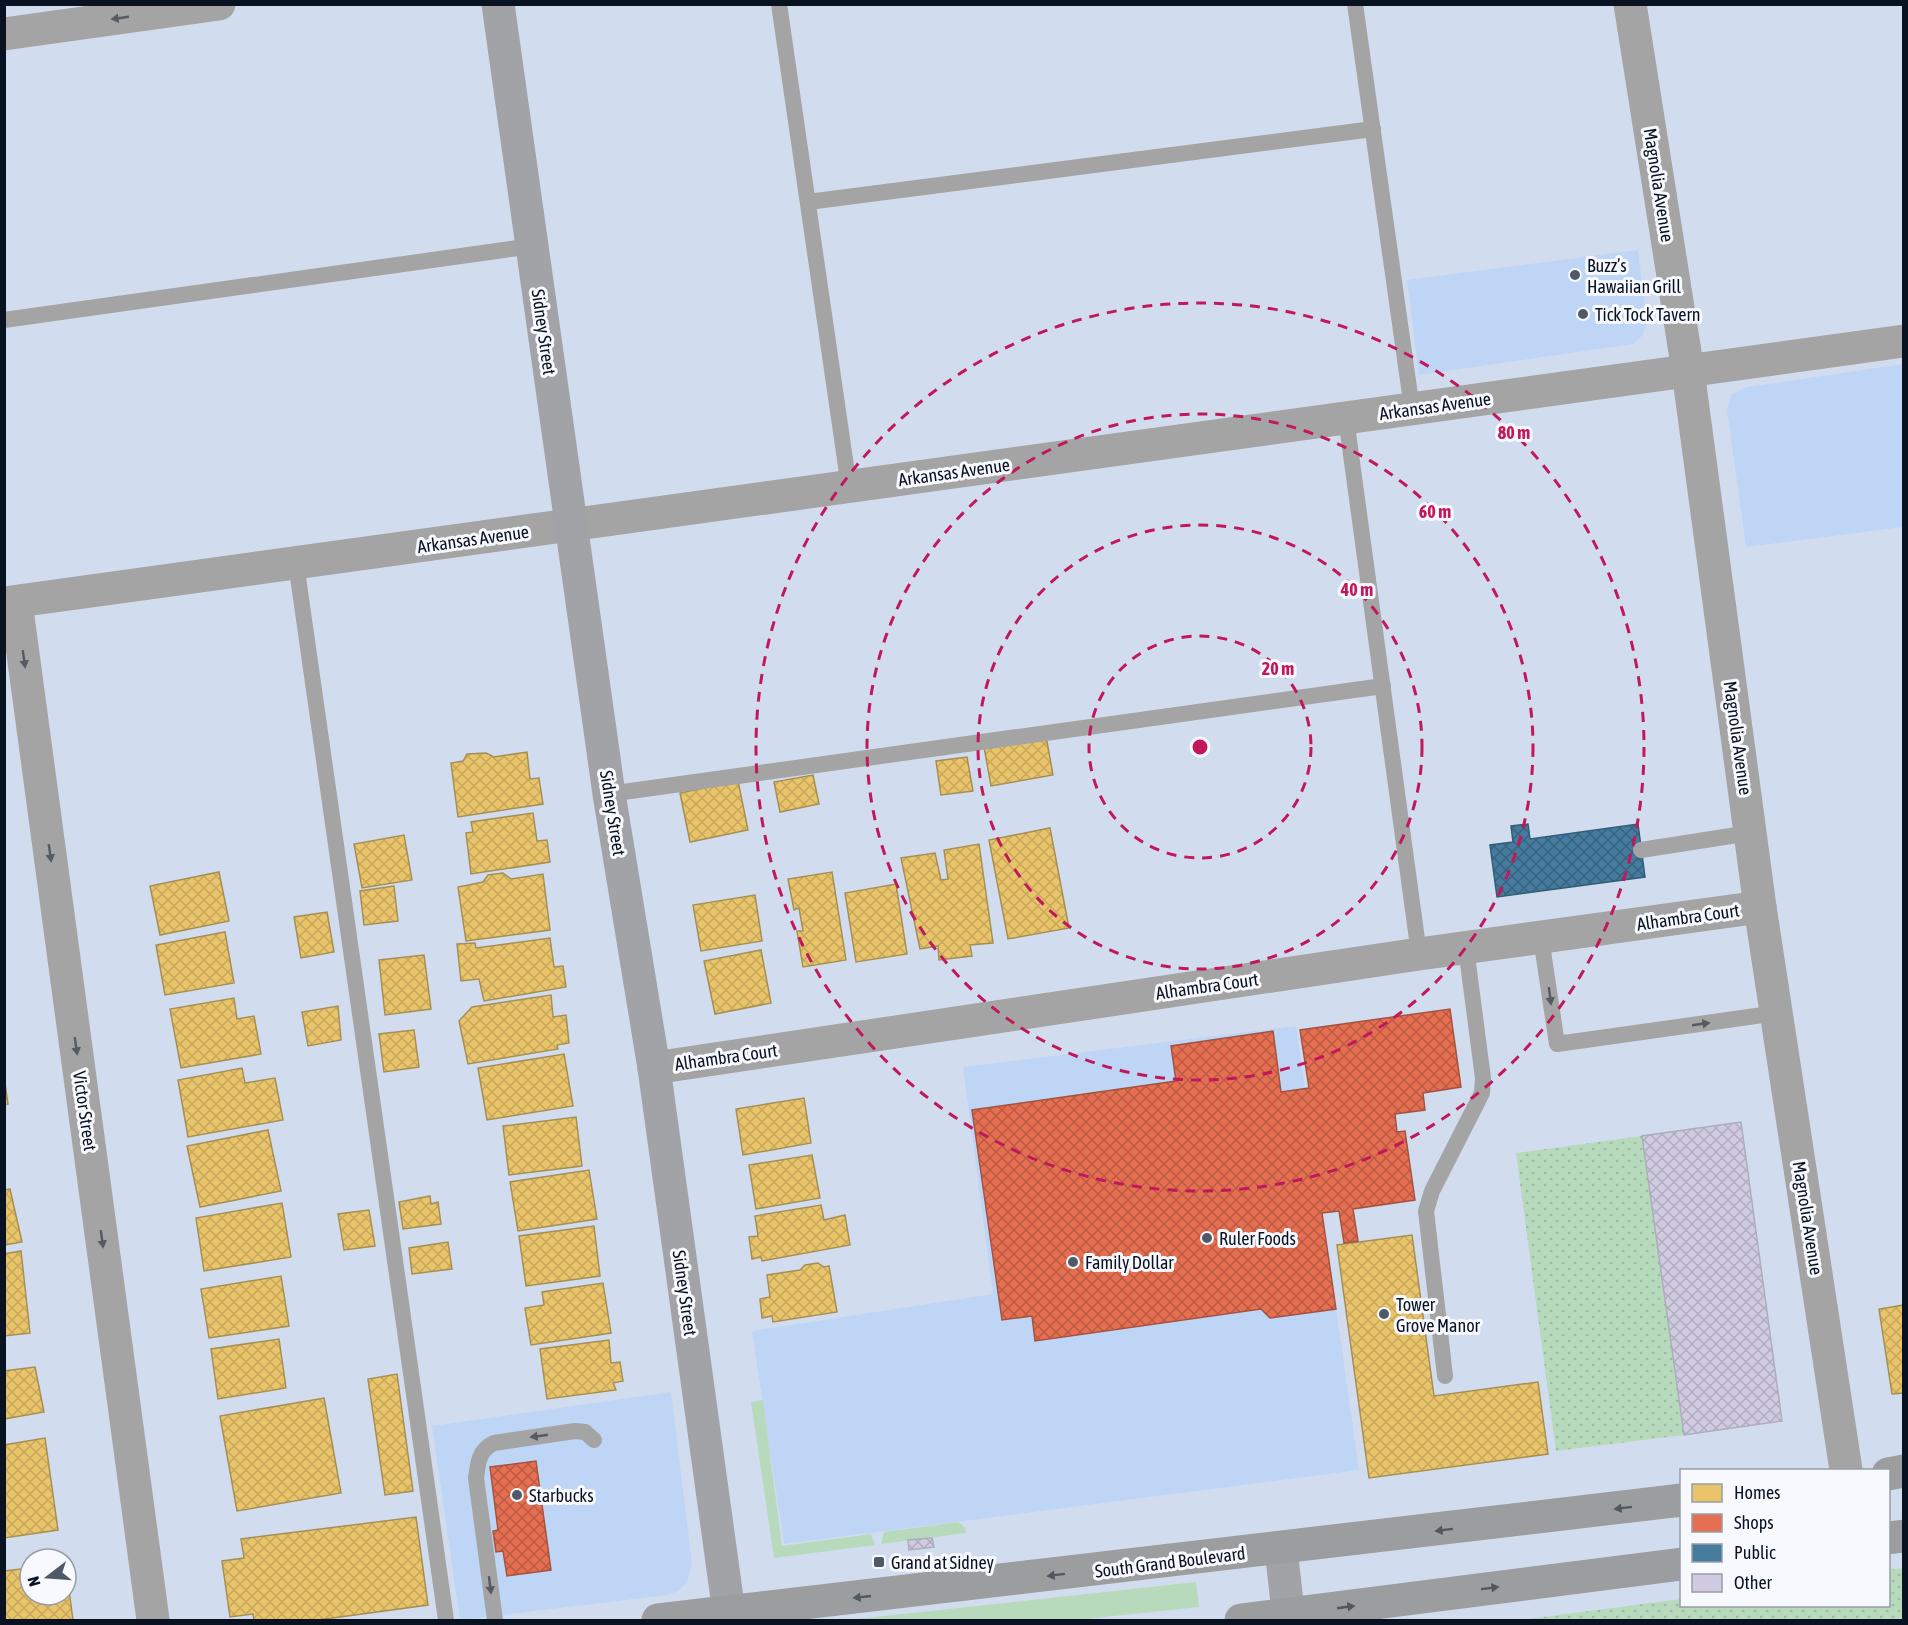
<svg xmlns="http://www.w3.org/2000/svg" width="1908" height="1625" viewBox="0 0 1908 1625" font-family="'Asap Condensed',sans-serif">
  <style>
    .built { fill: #bfd5f6 }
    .grass { fill: #b7dabc }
    .park { fill: url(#park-dots) }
    .homes { fill: url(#homes-cross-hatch); stroke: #a68f54; stroke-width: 1.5 }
    .shops { fill: url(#shops-cross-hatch); stroke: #a45342; stroke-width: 1.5 }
    .public { fill: url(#public-cross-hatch); stroke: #335c78; stroke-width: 1.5 }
    .building { fill: url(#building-cross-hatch); stroke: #adadbb; stroke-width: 1.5 }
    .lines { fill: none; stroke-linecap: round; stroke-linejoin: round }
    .lane { stroke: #a3a4a3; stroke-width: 16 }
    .street { stroke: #a3a4a3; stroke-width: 33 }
    .secondary { stroke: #a2a3a6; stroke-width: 33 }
    .primary { stroke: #9b9d9e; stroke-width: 33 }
    .oneway { fill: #565b62 }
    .oneway2 { fill: #52585f }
    .ring { fill: none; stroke: #c2185b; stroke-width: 3; stroke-dasharray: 10 8 }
    .poi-dot { fill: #4f5968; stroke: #f7f9fe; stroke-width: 2 }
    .labels { text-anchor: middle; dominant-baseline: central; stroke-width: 6; stroke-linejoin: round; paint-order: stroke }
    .street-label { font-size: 18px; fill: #091220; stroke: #f7f9fe }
    .poi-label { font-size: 18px; fill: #091220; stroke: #f7f9fe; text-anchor: start }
    .centre { fill: #c2185b; stroke: #f7f9fe; stroke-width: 3 }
    .ring-label { font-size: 18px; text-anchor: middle; font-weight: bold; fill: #c2185b; stroke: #f7f9fe; stroke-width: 6; stroke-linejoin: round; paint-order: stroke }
  </style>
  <defs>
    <pattern id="park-dots" width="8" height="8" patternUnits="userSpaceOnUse" patternTransform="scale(1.5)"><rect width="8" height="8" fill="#b7dabc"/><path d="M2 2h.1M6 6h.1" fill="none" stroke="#9cbaa1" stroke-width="1.8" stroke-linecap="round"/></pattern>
    <pattern id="homes-cross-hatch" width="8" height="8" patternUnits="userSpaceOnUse" patternTransform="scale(1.5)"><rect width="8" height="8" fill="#e9c46a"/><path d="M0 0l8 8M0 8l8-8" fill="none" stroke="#c6a75c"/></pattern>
    <pattern id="shops-cross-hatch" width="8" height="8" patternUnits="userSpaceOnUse" patternTransform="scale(1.5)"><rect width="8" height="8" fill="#e76f51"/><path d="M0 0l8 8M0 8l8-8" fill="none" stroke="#b95a43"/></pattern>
    <pattern id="public-cross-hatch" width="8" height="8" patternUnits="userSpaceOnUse" patternTransform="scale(1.5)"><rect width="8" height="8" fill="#457b9d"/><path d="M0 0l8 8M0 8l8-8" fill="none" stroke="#386380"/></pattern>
    <pattern id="building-cross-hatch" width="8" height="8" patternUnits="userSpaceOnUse" patternTransform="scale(1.5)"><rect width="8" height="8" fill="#d0cbe0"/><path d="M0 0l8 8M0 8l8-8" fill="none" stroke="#b1adc0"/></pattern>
  </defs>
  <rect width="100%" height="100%" fill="#d1ddee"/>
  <!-- built -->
  <g class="built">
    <path d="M1638,250L1647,323L1642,336L1633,344L1419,375L1407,280Z"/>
    <path d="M1903,364V527L1746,547L1727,410L1732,394L1747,387Z"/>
    <path d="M1296,1026L1359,1470L784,1544L752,1331L993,1294L963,1067Z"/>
    <path d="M671,1392L692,1563L687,1583L678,1591L667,1595L460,1620L432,1426Z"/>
  </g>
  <!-- grass -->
  <g class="grass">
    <path d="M763,1400L782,1546L871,1534L875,1545L774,1558L751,1402Z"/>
    <path d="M958,1522L965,1528L966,1533L881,1544L884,1532Z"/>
    <path d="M1196,1582L1199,1607L1076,1620H848Z"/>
  </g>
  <!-- park -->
  <g class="park">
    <path d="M1642,1136L1684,1435L1556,1451L1516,1153Z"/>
    <path d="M1903,1568V1620H1520L1681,1599L1682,1606H1888L1889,1570Z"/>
  </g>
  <!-- homes -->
  <g class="homes">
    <path d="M1046,736L1053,775L991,786L984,747Z"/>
    <path d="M527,752L530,779L539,778L543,804L458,817L451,763L463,761L467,754L486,753L494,757Z"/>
    <path d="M967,757L973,791L941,795L936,761Z"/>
    <path d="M813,775L819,804L780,812L774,782Z"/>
    <path d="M738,781L748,830L690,842L680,793Z"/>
    <path d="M533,813L537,841L547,840L550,862L471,874L466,833L473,832L471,822Z"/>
    <path d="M1050,828L1069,928L1008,939L989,840Z"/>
    <path d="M404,835L412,880L362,888L354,844Z"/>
    <path d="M979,844L993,943L970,945L972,956L939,960L938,946L920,949L901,858L935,853L941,880L948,879L944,850Z"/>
    <path d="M219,872L229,921L160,935L150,886Z"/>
    <path d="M832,872L846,960L803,967L797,931H803L799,908L794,910L788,879Z"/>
    <path d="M503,873L511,879L543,874L550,930L466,941L458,887L483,882L488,875Z"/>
    <path d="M896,884L907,954L856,962L845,893Z"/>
    <path d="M394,886L398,921L364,925L360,891Z"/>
    <path d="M755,895L762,941L701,951L693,905Z"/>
    <path d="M327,912L334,952L301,958L294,917Z"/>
    <path d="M225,932L234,983L165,995L156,945Z"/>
    <path d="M550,938L554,967L563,966L566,987L484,1001L479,979L461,981L457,944L475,943L476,948Z"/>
    <path d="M761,950L771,1003L715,1014L704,961Z"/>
    <path d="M424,955L431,1009L385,1015L379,960Z"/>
    <path d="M551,995L553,1017L566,1015L569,1043L557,1045L558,1049L468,1064L459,1021L472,1007Z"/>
    <path d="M234,998L237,1019L254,1016L261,1054L181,1068L170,1009Z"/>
    <path d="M338,1006L341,1040L308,1046L302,1012Z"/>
    <path d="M414,1030L419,1067L384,1072L379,1034Z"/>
    <path d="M564,1054L573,1106L487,1120L478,1068Z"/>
    <path d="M242,1068L245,1083L275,1078L283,1120L188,1137L178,1080Z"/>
    <path d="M4,1076L8,1104L4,1105Z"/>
    <path d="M804,1098L811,1143L743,1155L736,1109Z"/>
    <path d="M576,1117L582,1166L509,1175L503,1126Z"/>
    <path d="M268,1130L281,1191L200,1207L187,1146Z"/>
    <path d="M812,1155L820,1198L756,1209L749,1165Z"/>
    <path d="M589,1170L597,1219L518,1231L510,1182Z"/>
    <path d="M10,1189L22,1242L4,1245V1190Z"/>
    <path d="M430,1196L431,1204L438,1202L441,1224L403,1229L399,1202Z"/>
    <path d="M282,1203L291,1257L204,1271L196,1218Z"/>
    <path d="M821,1205L824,1220L845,1215L850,1245L762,1261L761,1257L752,1259L749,1237L758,1236L755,1216Z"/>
    <path d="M369,1210L375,1246L344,1250L338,1214Z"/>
    <path d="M594,1226L600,1276L526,1286L519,1236Z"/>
    <path d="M1412,1235L1434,1396L1538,1382L1548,1454L1369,1478L1337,1245Z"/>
    <path d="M448,1242L452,1269L412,1274L409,1248Z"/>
    <path d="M21,1251L30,1333L4,1336V1254Z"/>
    <path d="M818,1263L824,1267L829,1266L837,1312L773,1322L772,1316L762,1318L760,1299L770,1297L767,1275L800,1270L805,1265Z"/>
    <path d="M281,1276L289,1326L209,1338L201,1289Z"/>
    <path d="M603,1283L611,1333L531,1345L525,1308L544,1305L542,1292Z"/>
    <path d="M1904,1305V1393L1892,1394L1879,1309Z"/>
    <path d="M279,1339L286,1388L218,1399L211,1349Z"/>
    <path d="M609,1340L611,1363L620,1362L623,1381L613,1383L616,1390L547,1399L540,1349Z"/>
    <path d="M35,1367L44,1412L4,1419V1371Z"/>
    <path d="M397,1374L413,1491L385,1495L368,1379Z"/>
    <path d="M324,1398L341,1493L237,1511L220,1416Z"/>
    <path d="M45,1438L58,1530L4,1538V1445Z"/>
    <path d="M416,1517L428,1605L318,1620H254L253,1614L230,1617L222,1561L244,1558L241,1539Z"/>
    <path d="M30,1568V1595H66V1568L73,1620H4V1571Z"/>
  </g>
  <!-- shops -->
  <g class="shops">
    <path d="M1450,1009L1461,1087L1423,1093L1425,1110L1395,1114L1397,1132L1405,1131L1415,1200L1353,1209L1358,1241L1344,1243L1339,1211L1322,1213L1336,1309L1270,1318L1261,1309L1035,1341L1032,1316L1002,1320L972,1110L1176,1081L1171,1046L1273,1031L1281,1092L1309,1088L1300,1030Z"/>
    <path d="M536,1461L551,1570L507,1576L503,1551L496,1552L493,1531L498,1530L490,1467Z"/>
  </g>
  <!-- public -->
  <path class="public" d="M1528,824L1530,839L1638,824L1645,877L1497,897L1490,845L1513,842L1511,826Z"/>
  <!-- building -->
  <g class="building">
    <path d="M1741,1122L1782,1421L1684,1435L1642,1136Z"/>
    <path d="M932,1538L934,1547L909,1550L908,1540Z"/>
  </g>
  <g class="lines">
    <!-- lane -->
    <g class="lane">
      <path d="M779,4L849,487"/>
      <path d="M1355,4L1412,409"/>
      <path d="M808,202L1373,129"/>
      <path d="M4,320L532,246"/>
      <path d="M1346,418L1419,954"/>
      <path d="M296,563L446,1620"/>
      <path d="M609,794L1383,686"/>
      <path d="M1641,850L1750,833"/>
      <path d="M1541,938L1557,1044L1777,1013"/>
      <path d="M1445,1376L1426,1211L1432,1191L1482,1093L1483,1078L1466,948"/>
      <path d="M495,1620L476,1478C478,1462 479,1450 494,1443L575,1431L585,1432L594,1440"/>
    </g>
    <!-- street -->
    <g class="street">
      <path d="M1630,4L1688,371L1760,907L1846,1470"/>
      <path d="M4,34L219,4"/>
      <path d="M16,602L153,1620"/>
      <path d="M4,603L1904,341"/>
      <path d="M654,1068L1419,954L1760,907"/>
    </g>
    <!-- secondary -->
    <g class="secondary">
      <path d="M498,4L609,794L654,1068L730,1620"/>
      <path d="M1281,1549L1289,1620"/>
    </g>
    <!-- primary -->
    <g class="primary">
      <path d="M1888,1474L1904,1471"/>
      <path d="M1888,1538L1904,1536"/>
      <path d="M658,1620L1682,1500"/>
      <path d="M1241,1620L1682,1564"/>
    </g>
  </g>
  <!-- one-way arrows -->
  <defs><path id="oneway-solid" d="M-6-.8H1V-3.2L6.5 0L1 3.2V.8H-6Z" transform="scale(1.5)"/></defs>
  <g class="oneway">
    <use href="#oneway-solid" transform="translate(120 18) rotate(172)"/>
    <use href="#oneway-solid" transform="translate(24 659) rotate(82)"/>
    <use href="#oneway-solid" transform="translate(50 853) rotate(82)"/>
    <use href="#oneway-solid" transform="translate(1550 996) rotate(82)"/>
    <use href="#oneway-solid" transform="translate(1701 1024) rotate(-8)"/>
    <use href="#oneway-solid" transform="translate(76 1046) rotate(82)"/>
    <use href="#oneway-solid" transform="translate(102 1239) rotate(82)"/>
    <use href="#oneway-solid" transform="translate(539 1436) rotate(172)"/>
    <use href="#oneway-solid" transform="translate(490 1585) rotate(83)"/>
  </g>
  <g class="oneway2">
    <use href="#oneway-solid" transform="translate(1623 1508) rotate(173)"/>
    <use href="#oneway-solid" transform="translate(1444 1530) rotate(173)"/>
    <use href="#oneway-solid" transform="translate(1056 1575) rotate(173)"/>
    <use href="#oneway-solid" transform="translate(1490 1588) rotate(-7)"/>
    <use href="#oneway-solid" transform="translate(862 1597) rotate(174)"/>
    <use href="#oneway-solid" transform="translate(1346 1607) rotate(-8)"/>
  </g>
  <!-- distance rings -->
  <g class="ring">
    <circle cx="1200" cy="747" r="111"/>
    <circle cx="1200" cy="747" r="222"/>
    <circle cx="1200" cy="747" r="333"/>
    <circle cx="1200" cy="747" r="444"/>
  </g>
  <!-- markers -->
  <g class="poi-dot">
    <circle cx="1575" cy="275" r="6"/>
    <circle cx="1583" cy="314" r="6"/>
    <circle cx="1207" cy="1238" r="6"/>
    <circle cx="1073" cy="1262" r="6"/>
    <circle cx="1384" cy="1314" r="6"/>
    <circle cx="517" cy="1495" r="6"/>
    <rect x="873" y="1556" width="12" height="12" rx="3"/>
  </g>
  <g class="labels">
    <!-- street labels -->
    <g class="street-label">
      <text transform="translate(1659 185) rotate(81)">Magnolia Avenue</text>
      <text transform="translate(544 332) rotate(82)">Sidney Street</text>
      <text transform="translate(1435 406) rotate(-8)">Arkansas Avenue</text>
      <text transform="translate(954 472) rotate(-8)">Arkansas Avenue</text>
      <text transform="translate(473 539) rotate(-8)">Arkansas Avenue</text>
      <text transform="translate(1738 738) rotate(82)">Magnolia Avenue</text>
      <text transform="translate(613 813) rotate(81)">Sidney Street</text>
      <text transform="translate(1688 917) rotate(-8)">Alhambra Court</text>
      <text transform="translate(1207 986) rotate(-8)">Alhambra Court</text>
      <text transform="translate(726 1057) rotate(-8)">Alhambra Court</text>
      <text transform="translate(85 1111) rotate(82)">Victor Street</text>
      <text transform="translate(1808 1218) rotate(81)">Magnolia Avenue</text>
      <text transform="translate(685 1293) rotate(82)">Sidney Street</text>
      <text transform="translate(1170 1562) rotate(-7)">South Grand Boulevard</text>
    </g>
    <!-- poi labels -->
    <g class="poi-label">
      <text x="1587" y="265">Buzz’s<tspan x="1587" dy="21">Hawaiian Grill</tspan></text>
      <text x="1595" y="314">Tick Tock Tavern</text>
      <text x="1219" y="1238">Ruler Foods</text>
      <text x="1085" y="1262">Family Dollar</text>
      <text x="1396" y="1304">Tower<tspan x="1396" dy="21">Grove Manor</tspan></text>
      <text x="529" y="1495">Starbucks</text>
      <text x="891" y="1562">Grand at Sidney</text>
    </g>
  </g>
  <circle cx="1200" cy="747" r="9" class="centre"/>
  <g class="ring-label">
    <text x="1514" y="439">80 m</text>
    <text x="1435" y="518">60 m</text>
    <text x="1357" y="596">40 m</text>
    <text x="1278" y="675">20 m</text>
  </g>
  <!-- border -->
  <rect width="1908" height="1625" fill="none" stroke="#091220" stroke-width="12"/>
  <!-- legend -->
  <rect x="1680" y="1469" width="210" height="138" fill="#f7f9fe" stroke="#989da5" stroke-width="1.5"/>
  <rect x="1692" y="1484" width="30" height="18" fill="#e9c46a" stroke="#989da5" stroke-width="1.5"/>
  <text x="1734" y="1499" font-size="18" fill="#091220">Homes</text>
  <rect x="1692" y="1514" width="30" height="18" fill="#e76f51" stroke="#989da5" stroke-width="1.5"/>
  <text x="1734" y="1529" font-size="18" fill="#091220">Shops</text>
  <rect x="1692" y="1544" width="30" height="18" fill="#457b9d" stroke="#989da5" stroke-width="1.5"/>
  <text x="1734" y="1559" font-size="18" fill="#091220">Public</text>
  <rect x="1692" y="1574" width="30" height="18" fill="#d0cbe0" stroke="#989da5" stroke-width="1.5"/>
  <text x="1734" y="1589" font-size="18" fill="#091220">Other</text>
  <!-- north arrow -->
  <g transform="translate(48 1577) rotate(253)"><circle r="28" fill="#f7f9fe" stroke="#989da5" stroke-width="1.5"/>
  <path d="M0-4.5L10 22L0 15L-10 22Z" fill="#4f5968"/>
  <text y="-9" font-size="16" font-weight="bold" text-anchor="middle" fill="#091220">N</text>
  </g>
</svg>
